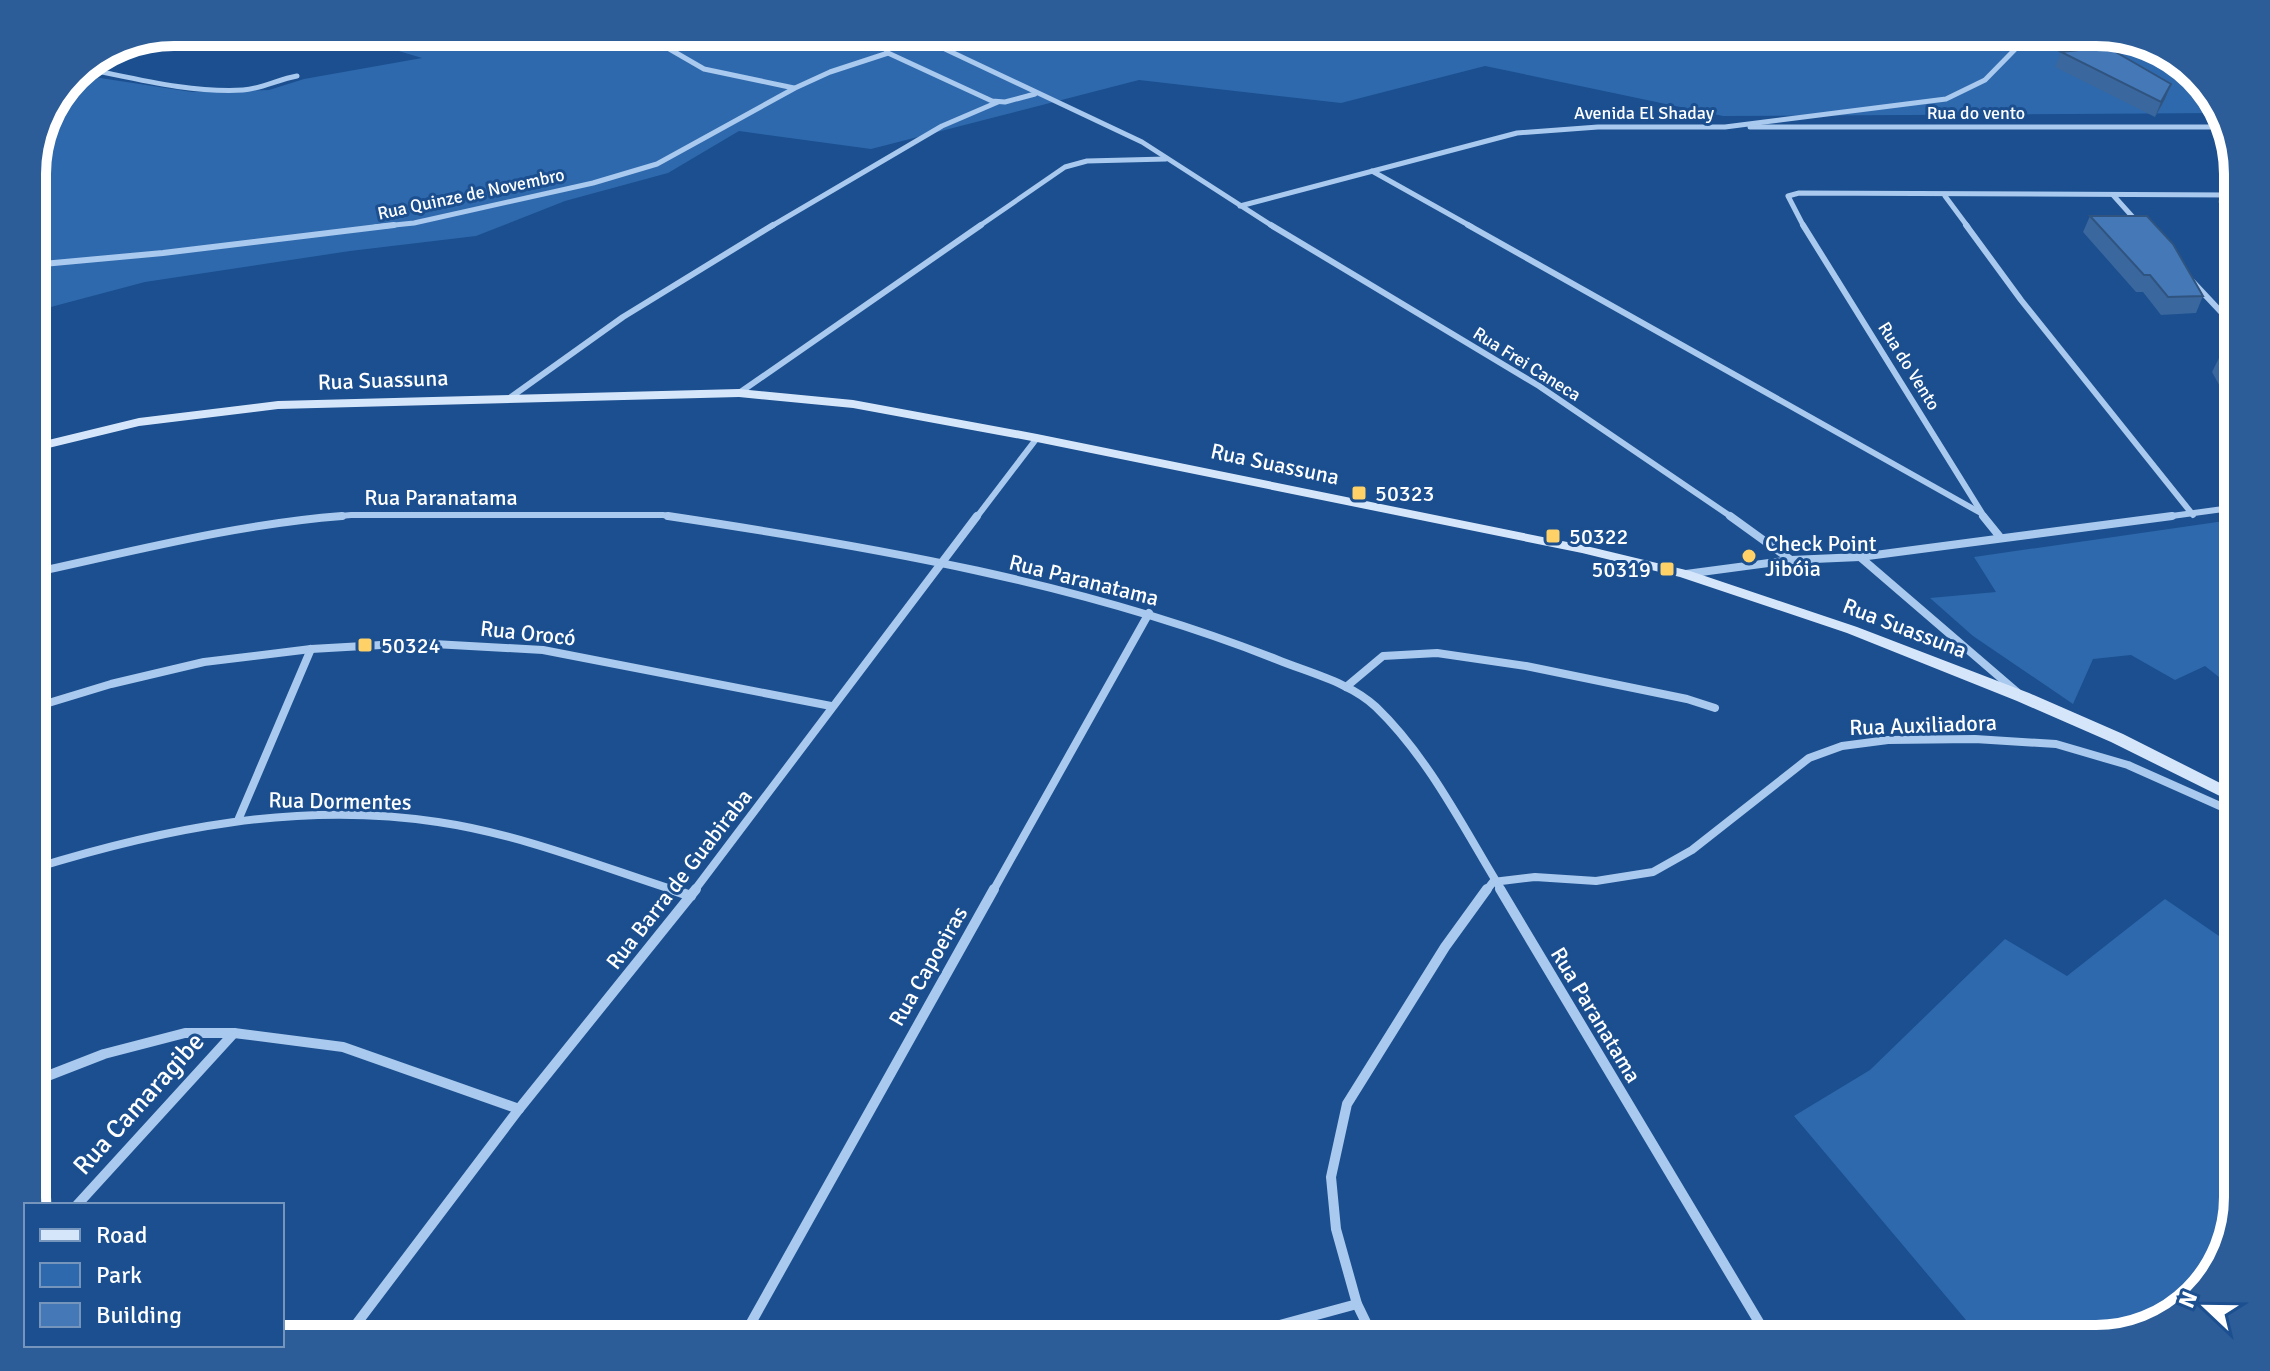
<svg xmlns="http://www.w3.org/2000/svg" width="2270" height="1371" viewBox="0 0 2270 1371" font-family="Signika,sans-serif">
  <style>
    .green { fill: #2e69ad }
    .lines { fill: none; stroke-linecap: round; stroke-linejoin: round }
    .street-far3 { stroke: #a9c9ee; stroke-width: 5 }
    .street-far2 { stroke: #a9c9ee; stroke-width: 6 }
    .street-far1 { stroke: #a9c9ee; stroke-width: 8 }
    .street { stroke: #a9c9ee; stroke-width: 10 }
    .secondary { fill: #d6e6fa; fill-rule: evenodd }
    .wall { fill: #3a679d }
    .shaded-wall { fill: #305480 }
    .building { fill: #4478b7; stroke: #305480; stroke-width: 2 }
    .poi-dot { fill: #ffd166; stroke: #1b4f8f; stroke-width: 3 }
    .labels { text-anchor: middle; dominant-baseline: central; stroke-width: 6; stroke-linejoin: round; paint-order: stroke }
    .far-street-label { font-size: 18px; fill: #fff; stroke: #1b4f8f }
    .street-label { font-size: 22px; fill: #fff; stroke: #1b4f8f }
    .poi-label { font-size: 22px; fill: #fff; stroke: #1b4f8f; text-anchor: start }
    .near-street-label { font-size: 26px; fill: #fff; stroke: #1b4f8f }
    .rim { fill: none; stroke: #fff; stroke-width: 10 }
  </style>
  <rect width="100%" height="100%" fill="#1b4f8f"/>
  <!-- green -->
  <g class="green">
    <path d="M335,32H2096L2167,51L2219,103L2222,113L1723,116L1485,66L1341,103L1139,80L871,149L739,131L668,173L565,201L476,236L350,251L145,282L32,312V165L74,74L192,92L269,90L304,79L422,58Z"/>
    <path d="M2238,519V692L2205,666L2175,680L2131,655L2093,659L2073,704L1973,636L1930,598L1996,592L1974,557Z"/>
    <path d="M2165,899L2238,949V1198L2219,1268L2167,1320L2097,1339H1982L1794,1116L1870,1070L2005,939L2067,976Z"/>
  </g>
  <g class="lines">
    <!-- street-far3 -->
    <g class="street-far3">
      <path d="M640,32L704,69L794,88"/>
      <path d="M843,32L883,45L888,53L992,101L1005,102L1035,94"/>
      <path d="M909,32L1142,142L1274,227"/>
      <path d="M82,68C134,78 189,93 243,90C261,89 279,79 297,76"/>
      <path d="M1750,127H2226"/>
      <path d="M1372,171L1472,227"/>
      <path d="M2113,195L2139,224"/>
      <path d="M1945,196L1968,227"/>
      <path d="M1240,206L1517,133L1598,127H1725L1946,99L1985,80L2032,32"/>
      <path d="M375,227L414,223L593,183L657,164L795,88L830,72L888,53"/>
      <path d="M770,227L942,126L998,102"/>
      <path d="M978,227L1065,167L1087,161L1166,159"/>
      <path d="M1804,227L1788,196L1799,193L2229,195"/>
    </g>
    <!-- street-far2 -->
    <g class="street-far2">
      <path d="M1271,225L1539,386L1733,518"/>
      <path d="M1468,225L1979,512"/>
      <path d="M1803,225L1985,518"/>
      <path d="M1966,225L2021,300L2193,515"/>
      <path d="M32,265L163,253L394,225"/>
      <path d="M2192,281L2238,330"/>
      <path d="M739,393L981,225"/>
      <path d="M511,397L623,317L773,225"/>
      <path d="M318,518L351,515H663L681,518"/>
      <path d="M976,518L1037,438"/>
      <path d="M2157,518L2238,507"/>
    </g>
    <!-- street-far1 -->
    <g class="street-far1">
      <path d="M668,516C874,547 1084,583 1278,660C1310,673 1351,683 1376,707C1429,758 1464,829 1502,891"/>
      <path d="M1730,516L1791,560"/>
      <path d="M1983,516L2000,537"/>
      <path d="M1860,557L2017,692"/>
      <path d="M32,573C134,551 238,524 342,516"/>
      <path d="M1686,574L1791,560L1860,557L2172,516"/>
      <path d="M1346,687L1383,656L1437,653L1526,666L1687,699L1715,708"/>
      <path d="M32,708L111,684L204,662L311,649L416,643L543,650L831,706"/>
      <path d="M239,818L311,649"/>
      <path d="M32,869C164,828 299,801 438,822C520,834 599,866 677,891"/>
      <path d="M694,891L977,516"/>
      <path d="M993,891L1149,613"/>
      <path d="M1486,891L1493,882L1535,877L1596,881L1653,872L1692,850L1809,758L1842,746L1888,740L1975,739L2056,744L2128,765L2238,814"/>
    </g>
    <!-- street -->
    <g class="street">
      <path d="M671,889L691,896"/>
      <path d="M1500,889L1769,1339"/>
      <path d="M32,1082L104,1054L185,1033H234L343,1047L519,1109"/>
      <path d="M77,1205L234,1033"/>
      <path d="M345,1339L519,1109L696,889"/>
      <path d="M742,1339L994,889"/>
      <path d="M1228,1339L1357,1304"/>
      <path d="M1374,1339L1357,1304L1336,1229L1331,1177L1347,1104L1445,947L1487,889"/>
    </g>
    <!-- secondary -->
    <path class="secondary" d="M739,389L853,400L1037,434L1582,545L1690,571L1857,627L2029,693L2123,734L2238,792V805L2111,742L2017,701L1847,633L1680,577L1582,553L1037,442L853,408L739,397L278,409L139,426L32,452V444L139,418L278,401Z"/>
  </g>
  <!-- wall -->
  <g class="wall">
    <path d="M2061,52L2171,84L2165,99L2155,117L2055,67Z"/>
    <path d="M2225,185H2238V223L2218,202Z"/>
    <path d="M2090,216L2203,296L2196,313L2161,315L2143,292H2136L2083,232Z"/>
    <path d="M2221,354L2238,355V415L2234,412L2212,372Z"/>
  </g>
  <!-- shaded-wall -->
  <path class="shaded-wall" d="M2171,84L2165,99L2155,117L2161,102Z"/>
  <!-- building -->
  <g class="building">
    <path d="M2107,47L2171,84L2161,102L2061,52Z"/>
    <path d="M2225,185H2238V198Z"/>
    <path d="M2090,216H2147L2173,244L2203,296L2168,297L2150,275H2144Z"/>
    <path d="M2221,354L2238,355V384Z"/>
  </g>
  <!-- markers -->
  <g class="poi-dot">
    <rect x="1351" y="485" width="16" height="16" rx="4"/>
    <rect x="1545" y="528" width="16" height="16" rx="4"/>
    <circle cx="1749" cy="556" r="8"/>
    <rect x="1659" y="561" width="16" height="16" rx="4"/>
    <rect x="357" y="637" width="16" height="16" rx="4"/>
  </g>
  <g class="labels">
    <!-- far-street labels -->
    <g class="far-street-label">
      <text x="1644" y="113">Avenida El Shaday</text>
      <text x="1976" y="113">Rua do vento</text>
      <text transform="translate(471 194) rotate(-12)">Rua Quinze de Novembro</text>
      <text transform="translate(1527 364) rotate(32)">Rua Frei Caneca</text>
      <text transform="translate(1909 366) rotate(58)">Rua do Vento</text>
    </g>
    <!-- street labels -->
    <g class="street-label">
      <text transform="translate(383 380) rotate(-2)">Rua Suassuna</text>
      <text transform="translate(1275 464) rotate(12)">Rua Suassuna</text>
      <text x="441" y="497">Rua Paranatama</text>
      <text transform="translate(1084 580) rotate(14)">Rua Paranatama</text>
      <text transform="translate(1905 628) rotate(21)">Rua Suassuna</text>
      <text transform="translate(528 633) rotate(6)">Rua Orocó</text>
      <text transform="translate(1923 725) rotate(-2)">Rua Auxiliadora</text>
      <text transform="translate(340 801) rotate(1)">Rua Dormentes</text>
      <text transform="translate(679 879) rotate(-52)">Rua Barra de Guabiraba</text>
      <text transform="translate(928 966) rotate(-60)">Rua Capoeiras</text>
      <text transform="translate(1596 1015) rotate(59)">Rua Paranatama</text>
    </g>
    <!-- poi labels -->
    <g class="poi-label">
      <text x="1375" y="493">50323</text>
      <text x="1569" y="536">50322</text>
      <text x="1765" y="543">Check Point<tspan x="1765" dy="25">Jibóia</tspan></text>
      <text x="1651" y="569" text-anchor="end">50319</text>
      <text x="381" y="645">50324</text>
    </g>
    <!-- near-street labels -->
    <g class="near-street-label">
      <text transform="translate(139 1104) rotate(-48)">Rua Camaragibe</text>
    </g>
  </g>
  <!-- crop -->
  <path d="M0 0H2270V1371H0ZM174 46H2096A128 128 0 0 1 2224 174V1197A128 128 0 0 1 2096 1325H174A128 128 0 0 1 46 1197V174A128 128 0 0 1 174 46Z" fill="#2d5d98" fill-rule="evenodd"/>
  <path class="rim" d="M174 46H2096A128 128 0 0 1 2224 174V1197A128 128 0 0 1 2096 1325H174A128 128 0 0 1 46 1197V174A128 128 0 0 1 174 46Z"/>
  <!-- legend -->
  <rect x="24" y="1203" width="260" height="144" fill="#1b4f8f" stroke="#7695bc" stroke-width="2"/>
  <rect x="40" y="1229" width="40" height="12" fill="#d6e6fa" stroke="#7695bc" stroke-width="2"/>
  <text x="96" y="1243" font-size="24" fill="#ffffff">Road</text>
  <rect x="40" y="1263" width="40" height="24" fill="#2e69ad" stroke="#7695bc" stroke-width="2"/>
  <text x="96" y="1283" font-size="24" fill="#ffffff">Park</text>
  <rect x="40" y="1303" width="40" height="24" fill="#4478b7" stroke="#7695bc" stroke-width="2"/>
  <text x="96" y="1323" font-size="24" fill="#ffffff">Building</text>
  <!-- north arrow -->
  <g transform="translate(2206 1307) rotate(292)" stroke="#1b4f8f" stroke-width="6" paint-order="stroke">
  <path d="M0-6L14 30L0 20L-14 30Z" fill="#ffffff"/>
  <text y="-12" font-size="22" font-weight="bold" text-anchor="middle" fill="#ffffff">N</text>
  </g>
</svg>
